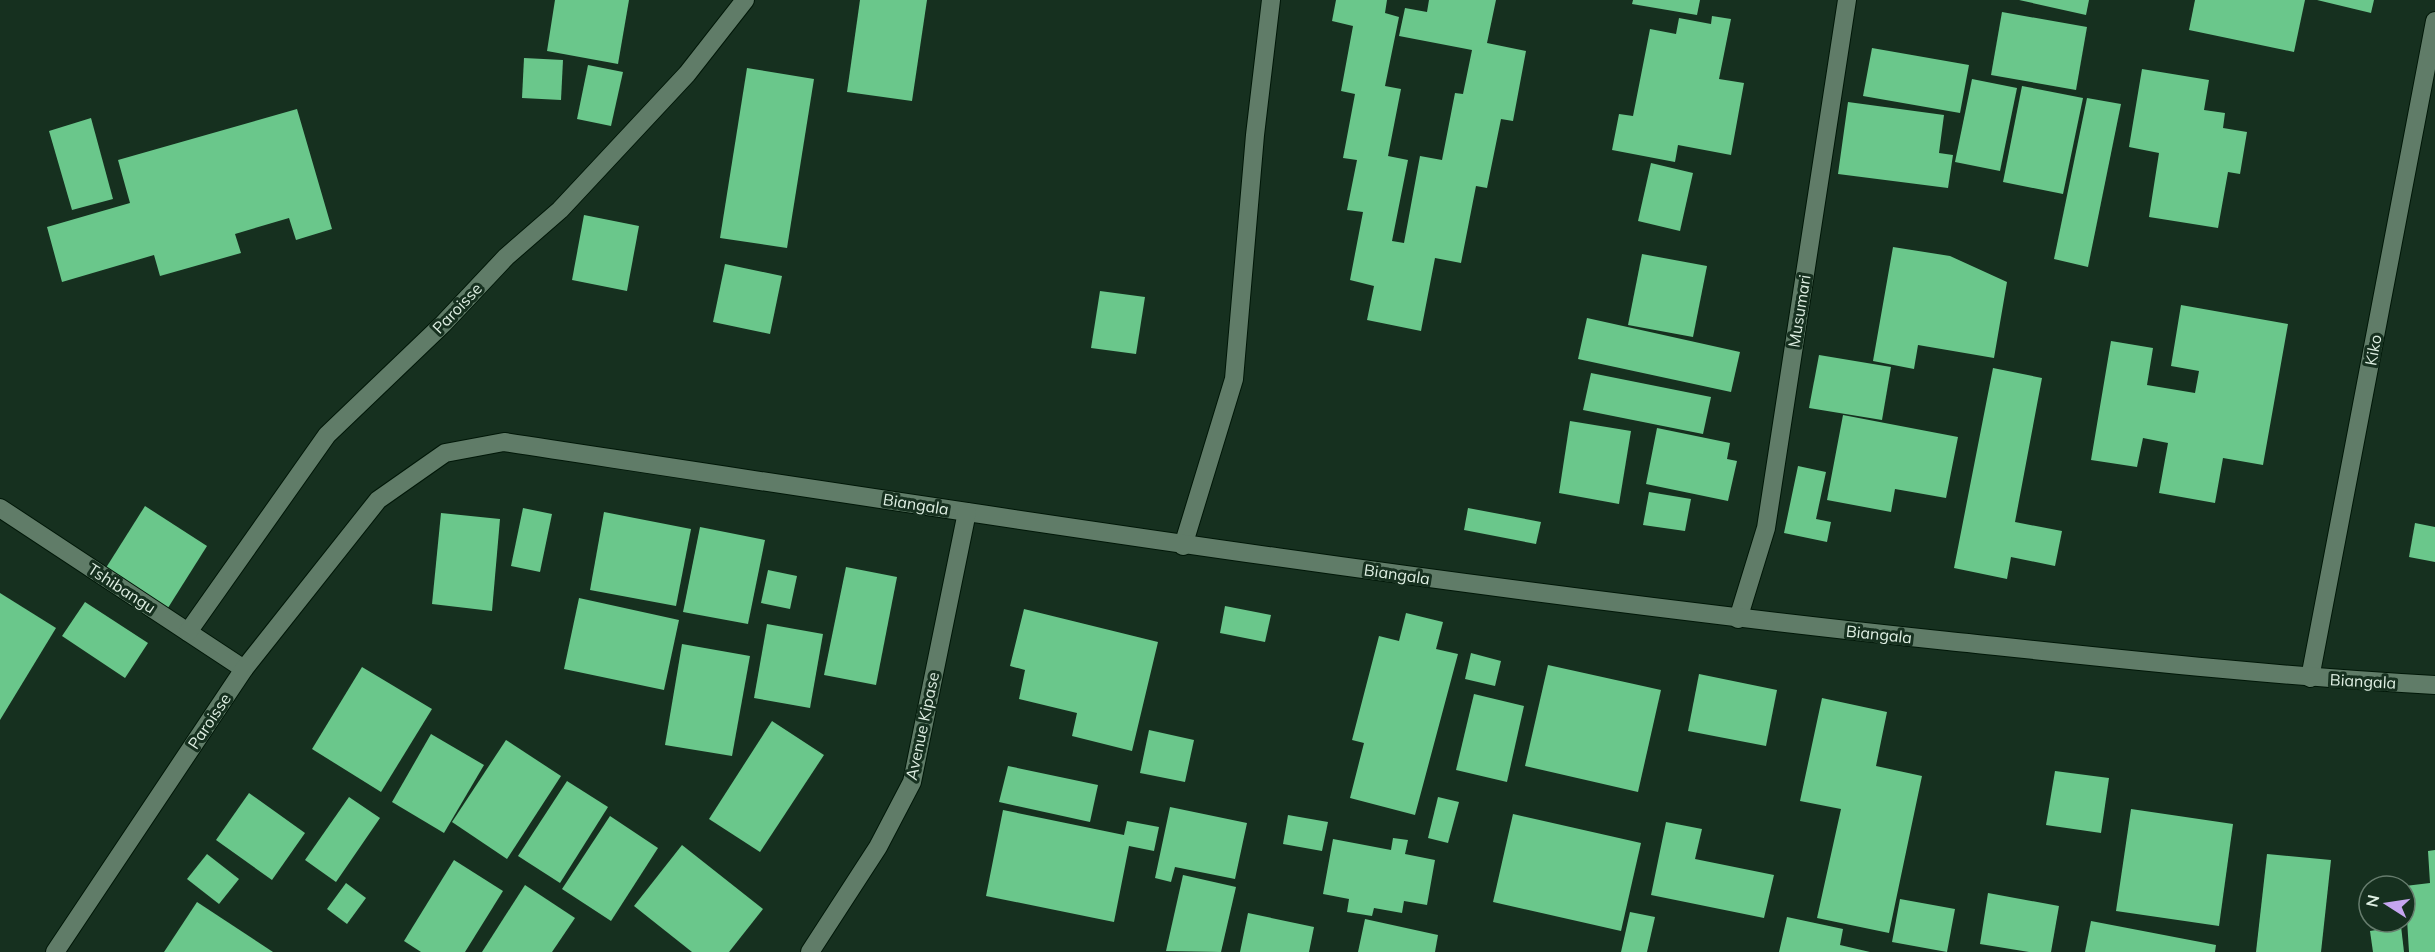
<svg xmlns="http://www.w3.org/2000/svg" width="2435" height="952" viewBox="0 0 2435 952" font-family="Mulish,sans-serif">
  <style>
    .building { fill: #6ac78b }
    .lines { fill: none; stroke-linecap: round; stroke-linejoin: round }
    .minor-casing { stroke: #001708; stroke-width: 20 }
    .minor { stroke: #607c68; stroke-width: 18 }
    .labels { text-anchor: middle; dominant-baseline: central; stroke-width: 6; stroke-linejoin: round; paint-order: stroke }
    .street-label { font-size: 16px; fill: #dfefe3; stroke: #16301f }
  </style>
  <rect width="100%" height="100%" fill="#16301f"/>
  <!-- building -->
  <g class="building">
    <path d="M555,0H629L618,64L547,51Z"/>
    <path d="M860,0H927L912,101L847,92Z"/>
    <path d="M1336,0H1387L1385,13L1399,17L1385,86L1401,89L1388,156L1408,160L1392,241L1404,243L1420,156L1442,160L1455,93L1463,94L1472,50L1399,36L1405,8L1427,12L1429,0H1496L1487,43L1526,51L1513,121L1501,119L1487,188L1476,186L1461,263L1435,258L1421,331L1367,320L1374,286L1350,280L1363,212L1347,210L1357,160L1343,158L1355,94L1341,91L1353,26L1332,21Z"/>
    <path d="M1633,0H1700L1697,15L1632,4Z"/>
    <path d="M2019,0H2089L2086,15Z"/>
    <path d="M2195,0H2305L2294,52L2189,30Z"/>
    <path d="M2317,0H2374L2371,13Z"/>
    <path d="M2002,12L2087,27L2076,90L1991,75Z"/>
    <path d="M1712,16L1731,19L1719,79L1744,83L1731,155L1678,145L1675,162L1612,150L1619,114L1633,116L1650,29L1676,34L1679,18L1711,24Z"/>
    <path d="M1872,48L1969,65L1960,113L1863,96Z"/>
    <path d="M524,58L563,60L561,100L522,98Z"/>
    <path d="M588,65L623,72L611,126L577,119Z"/>
    <path d="M747,68L814,79L787,248L720,238Z"/>
    <path d="M2142,69L2209,80L2204,110L2225,113L2223,128L2247,132L2240,174L2228,172L2218,228L2149,217L2159,153L2129,147Z"/>
    <path d="M1972,79L2017,88L2000,171L1955,162Z"/>
    <path d="M2022,86L2083,98L2063,194L2003,182Z"/>
    <path d="M2087,98L2121,104L2088,267L2054,259Z"/>
    <path d="M1848,102L1944,115L1939,153L1953,155L1948,188L1838,174Z"/>
    <path d="M297,109L332,229L296,240L289,218L235,234L241,253L160,276L154,255L62,282L47,227L130,203L118,160Z"/>
    <path d="M91,118L113,199L72,210L49,131Z"/>
    <path d="M1651,163L1693,173L1680,231L1638,221Z"/>
    <path d="M584,215L639,226L627,291L572,280Z"/>
    <path d="M1893,247L1950,256L2007,282L1994,358L1918,345L1914,369L1873,361Z"/>
    <path d="M1642,254L1707,266L1693,337L1628,325Z"/>
    <path d="M725,264L782,276L770,334L713,322Z"/>
    <path d="M1100,291L1145,297L1136,354L1091,348Z"/>
    <path d="M2181,305L2288,324L2263,465L2223,458L2215,503L2159,493L2168,443L2143,438L2137,467L2091,460L2111,341L2153,348L2147,385L2195,393L2199,371L2171,366Z"/>
    <path d="M1587,318L1740,352L1731,392L1578,359Z"/>
    <path d="M1819,355L1891,367L1882,420L1809,408Z"/>
    <path d="M1993,368L2042,378L2015,522L2062,531L2055,566L2011,557L2007,579L1954,568Z"/>
    <path d="M1591,373L1711,397L1703,434L1583,410Z"/>
    <path d="M1843,415L1958,437L1946,498L1895,489L1891,512L1827,500Z"/>
    <path d="M1570,421L1631,431L1619,504L1559,493Z"/>
    <path d="M1657,428L1730,443L1727,459L1737,461L1728,501L1646,484Z"/>
    <path d="M1798,466L1826,472L1816,519L1831,522L1827,542L1784,533Z"/>
    <path d="M1649,492L1691,499L1685,531L1643,525Z"/>
    <path d="M145,506L207,546L166,611L104,571Z"/>
    <path d="M523,508L552,514L540,572L511,566Z"/>
    <path d="M1468,508L1541,522L1536,544L1464,530Z"/>
    <path d="M604,512L691,529L676,606L590,590Z"/>
    <path d="M441,513L500,519L492,611L432,604Z"/>
    <path d="M2415,523L2435,527V562L2409,557Z"/>
    <path d="M700,527L765,540L748,624L683,612Z"/>
    <path d="M846,567L897,577L876,685L824,675Z"/>
    <path d="M768,570L797,576L790,609L761,603Z"/>
    <path d="M0,593L56,628L0,720Z"/>
    <path d="M579,598L679,620L664,690L564,669Z"/>
    <path d="M85,602L148,643L125,678L62,636Z"/>
    <path d="M1225,606L1271,615L1265,642L1220,633Z"/>
    <path d="M1024,609L1158,642L1132,751L1072,736L1077,713L1019,699L1025,670L1010,666Z"/>
    <path d="M1406,613L1443,622L1436,649L1458,654L1415,815L1350,798L1364,743L1352,740L1379,636L1399,641Z"/>
    <path d="M767,624L823,634L810,708L754,698Z"/>
    <path d="M682,644L750,656L732,756L665,745Z"/>
    <path d="M1471,653L1501,661L1495,686L1465,679Z"/>
    <path d="M1548,665L1661,690L1638,792L1525,766Z"/>
    <path d="M362,667L432,709L381,792L312,749Z"/>
    <path d="M1699,674L1777,690L1766,746L1688,731Z"/>
    <path d="M1474,694L1524,706L1507,782L1456,770Z"/>
    <path d="M1822,698L1887,712L1876,766L1922,776L1889,933L1817,918L1841,809L1800,801Z"/>
    <path d="M772,721L824,755L760,852L709,819Z"/>
    <path d="M1149,730L1194,740L1185,782L1140,773Z"/>
    <path d="M431,734L484,765L444,833L392,802Z"/>
    <path d="M506,740L561,776L507,859L452,822Z"/>
    <path d="M1008,766L1098,785L1090,822L999,802Z"/>
    <path d="M2055,771L2109,778L2101,833L2046,825Z"/>
    <path d="M567,781L608,807L560,883L518,856Z"/>
    <path d="M249,793L305,833L272,880L216,840Z"/>
    <path d="M349,797L380,818L336,882L305,860Z"/>
    <path d="M1438,797L1459,802L1448,843L1428,838Z"/>
    <path d="M1170,807L1247,823L1235,879L1175,867L1171,882L1155,878Z"/>
    <path d="M2131,809L2233,824L2219,926L2116,911Z"/>
    <path d="M1003,810L1124,835L1127,821L1159,827L1154,851L1129,846L1114,922L986,896Z"/>
    <path d="M1513,814L1641,843L1621,931L1493,902Z"/>
    <path d="M1288,815L1328,822L1322,851L1283,844Z"/>
    <path d="M610,816L658,848L611,921L562,889Z"/>
    <path d="M1666,822L1702,829L1695,859L1774,875L1764,918L1651,895Z"/>
    <path d="M1393,838L1408,840L1405,854L1435,860L1427,905L1404,901L1402,913L1374,908L1372,916L1347,912L1349,899L1323,894L1333,839L1391,850Z"/>
    <path d="M682,845L763,909L729,952H692L634,906Z"/>
    <path d="M2435,850V952H2409L2405,886L2430,883L2428,851Z"/>
    <path d="M207,854L239,879L219,904L187,879Z"/>
    <path d="M2267,854L2331,860L2321,952H2256Z"/>
    <path d="M454,860L503,891L465,952H421L404,941Z"/>
    <path d="M1183,875L1236,887L1221,952L1166,951Z"/>
    <path d="M346,883L366,898L347,924L327,909Z"/>
    <path d="M525,885L575,918L552,952H482Z"/>
    <path d="M1988,893L2059,906L2051,952H2029L1980,944Z"/>
    <path d="M1900,899L1955,909L1947,952L1892,942Z"/>
    <path d="M197,902L273,952H164Z"/>
    <path d="M1630,912L1655,917L1647,952H1621Z"/>
    <path d="M1248,913L1314,927L1309,952H1240Z"/>
    <path d="M1787,917L1843,929L1840,945L1870,952H1779Z"/>
    <path d="M1365,919L1438,935L1435,952H1358Z"/>
    <path d="M2091,921L2216,945L2215,952H2085Z"/>
    <path d="M2401,926L2404,952H2373L2370,931Z"/>
  </g>
  <g class="lines">
    <!-- minor casing -->
    <g class="minor-casing">
      <g id="minor">
        <path d="M0,508L244,669"/>
        <path d="M1183,546L1234,379L1255,135L1271,0"/>
        <path d="M1738,619L1766,528L1847,0"/>
        <path d="M188,632L327,435L443,324L506,257L560,210L687,74L745,0"/>
        <path d="M2310,678L2435,21"/>
        <path d="M55,952L244,669L378,500L445,453L504,442C984,515 1464,590 1948,641C2110,658 2272,676 2435,685"/>
        <path d="M810,952L878,847L912,782L967,512"/>
      </g>
    </g>
    <!-- minor -->
    <use href="#minor" class="minor"/>
  </g>
  <g class="labels">
    <!-- street labels -->
    <g class="street-label">
      <text transform="translate(457 308) rotate(-46)">Paroisse</text>
      <text transform="translate(1799 311) rotate(-81)">Musumari</text>
      <text transform="translate(2373 350) rotate(-79)">Kiko</text>
      <text transform="translate(916 504) rotate(9)">Biangala</text>
      <text transform="translate(1397 574) rotate(8)">Biangala</text>
      <text transform="translate(122 588) rotate(33)">Tshibangu</text>
      <text transform="translate(1879 634) rotate(6)">Biangala</text>
      <text transform="translate(2363 681) rotate(3)">Biangala</text>
      <text transform="translate(209 721) rotate(-56)">Paroisse</text>
      <text transform="translate(922 726) rotate(-78)">Avenue Kipase</text>
    </g>
  </g>
  <!-- north arrow -->
  <g transform="translate(2387 904) rotate(282)"><circle r="28" fill="#16301f" stroke="#667c6d" stroke-width="1.5"/>
  <path d="M0-4.5L10 22L0 15L-10 22Z" fill="#c6a6f0"/>
  <text y="-9" font-size="16" font-weight="bold" text-anchor="middle" fill="#dfefe3">N</text>
  </g>
</svg>
